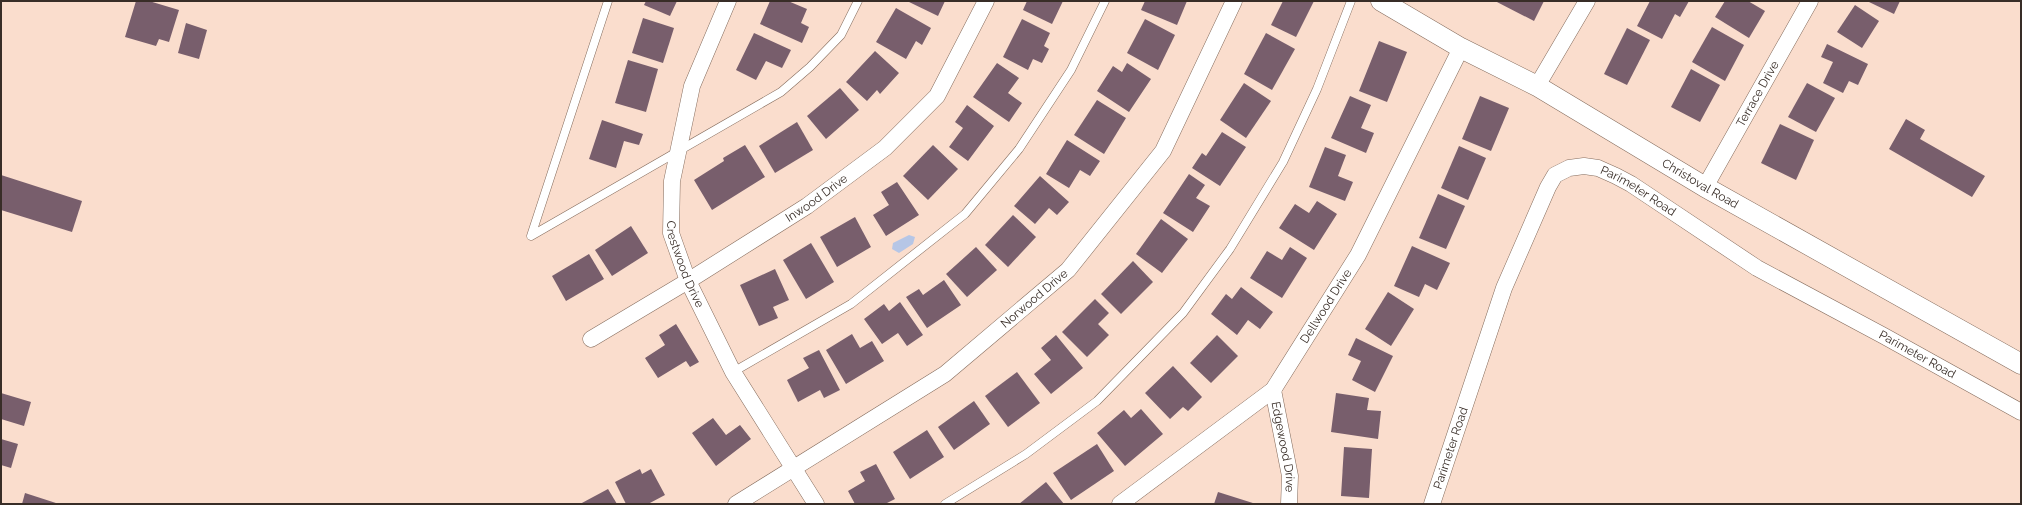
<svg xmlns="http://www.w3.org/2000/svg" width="2022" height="505" viewBox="0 0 2022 505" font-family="Raleway,sans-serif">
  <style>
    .water { fill: #b6c6e6 }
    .building { fill: #785e6c }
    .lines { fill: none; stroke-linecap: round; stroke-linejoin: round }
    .service-casing { stroke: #856c5d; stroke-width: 9 }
    .minor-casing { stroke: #856c5d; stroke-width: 17 }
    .tertiary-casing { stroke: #856c5d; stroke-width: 21 }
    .service { stroke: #fff; stroke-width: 8 }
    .minor { stroke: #fff; stroke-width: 16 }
    .tertiary { stroke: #fff; stroke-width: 20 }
    .labels { text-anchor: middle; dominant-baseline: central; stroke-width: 4; stroke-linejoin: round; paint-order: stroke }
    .street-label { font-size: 12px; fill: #382d27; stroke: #fff }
  </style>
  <rect width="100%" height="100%" fill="#faddcd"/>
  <!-- water -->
  <path class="water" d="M909,235L915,237L913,244L899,253L892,249L893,243Z"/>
  <!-- building -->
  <g class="building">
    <path d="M136,1H149L179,10L169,42L159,39L156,46L125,37Z"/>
    <path d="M646,1H677L670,16L644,5Z"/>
    <path d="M770,1H788L807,9L801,23L809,27L802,43L760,24Z"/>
    <path d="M907,1H945L938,16Z"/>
    <path d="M1027,1H1063L1052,24L1023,10Z"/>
    <path d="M1145,1H1187L1177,25L1141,10Z"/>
    <path d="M1283,1H1314L1296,37L1271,25Z"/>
    <path d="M1495,1H1544L1534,21Z"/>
    <path d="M1650,1H1689L1680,17L1675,14L1662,39L1637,26Z"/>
    <path d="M1725,1H1748L1765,11L1749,38L1715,17Z"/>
    <path d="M1869,1H1900L1894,14L1869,2Z"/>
    <path d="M1855,5L1879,21L1862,48L1837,32Z"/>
    <path d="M896,8L931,28L922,45L916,41L906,59L876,42Z"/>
    <path d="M643,18L674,28L663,63L632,53Z"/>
    <path d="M1022,19L1050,33L1044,46L1049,49L1042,63L1033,59L1028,70L1003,57Z"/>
    <path d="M1145,19L1175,35L1158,70L1127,53Z"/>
    <path d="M186,23L207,30L199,59L178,53Z"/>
    <path d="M1712,27L1744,45L1725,81L1692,62Z"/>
    <path d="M1627,28L1650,40L1627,85L1604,74Z"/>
    <path d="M754,33L791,50L782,68L766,61L756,80L736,70Z"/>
    <path d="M1266,33L1295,49L1272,90L1244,74Z"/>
    <path d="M1379,41L1407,52L1387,102L1359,91Z"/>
    <path d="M1827,44L1868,64L1858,85L1849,81L1843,93L1823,83L1833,62L1821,57Z"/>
    <path d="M875,51L899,73L880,94L877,90L867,101L846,82Z"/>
    <path d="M628,60L658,69L646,112L615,103Z"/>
    <path d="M997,63L1019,78L1008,93L1022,103L1009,122L973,97Z"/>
    <path d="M1127,63L1151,79L1129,112L1097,91L1113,66L1122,72Z"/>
    <path d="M1691,69L1720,85L1700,122L1671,107Z"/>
    <path d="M1244,83L1271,101L1246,138L1220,120Z"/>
    <path d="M1807,83L1835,98L1816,132L1788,117Z"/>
    <path d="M840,88L859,110L826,139L807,116Z"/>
    <path d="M1350,96L1371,105L1361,128L1374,133L1366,153L1331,138Z"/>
    <path d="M1480,96L1509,108L1491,151L1462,139Z"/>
    <path d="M1097,100L1126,118L1104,154L1074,135Z"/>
    <path d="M967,105L994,126L968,161L949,147L963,128L955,122Z"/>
    <path d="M1906,119L1925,130L1920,139L1985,176L1972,197L1889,149Z"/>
    <path d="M602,120L643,134L639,145L624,141L616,168L589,159Z"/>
    <path d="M797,122L813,150L775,173L759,146Z"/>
    <path d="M1780,124L1814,140L1796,180L1761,163Z"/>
    <path d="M1222,132L1246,147L1220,186L1192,168L1202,153L1206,156Z"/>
    <path d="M1067,140L1100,161L1090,176L1080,170L1069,188L1046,174Z"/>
    <path d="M745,145L765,177L712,210L694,180L724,161L723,158Z"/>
    <path d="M933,145L958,169L928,200L903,176Z"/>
    <path d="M1459,146L1486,158L1468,200L1441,188Z"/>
    <path d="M1325,147L1346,155L1338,176L1353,182L1345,201L1309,187Z"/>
    <path d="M1189,174L1205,185L1196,198L1210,206L1193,232L1163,213Z"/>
    <path d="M1,175L82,201L72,232L1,210Z"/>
    <path d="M1040,176L1069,202L1057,215L1049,208L1035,224L1014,206Z"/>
    <path d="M897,182L919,215L886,236L873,215L889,205L881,192Z"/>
    <path d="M1438,194L1465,206L1446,249L1419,238Z"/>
    <path d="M1317,201L1337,214L1314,250L1279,228L1295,204L1309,213Z"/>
    <path d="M1013,215L1036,237L1008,267L985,245Z"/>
    <path d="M855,217L871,247L837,267L820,237Z"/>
    <path d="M1161,219L1188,239L1162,273L1136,254Z"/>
    <path d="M631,226L648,253L612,276L595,250Z"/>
    <path d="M811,243L834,282L806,299L783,260Z"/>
    <path d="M1412,246L1450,263L1437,290L1425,284L1419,297L1394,286Z"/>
    <path d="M976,247L997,270L967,297L946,274Z"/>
    <path d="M1290,247L1307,258L1282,298L1250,278L1267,251L1282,260Z"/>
    <path d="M589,254L604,279L566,301L552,276Z"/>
    <path d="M1133,261L1153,282L1121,314L1101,294Z"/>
    <path d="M775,269L789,300L773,307L778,318L759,326L740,285Z"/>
    <path d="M944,280L961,305L927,328L906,297L919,289L923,295Z"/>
    <path d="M1241,287L1273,312L1260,329L1248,320L1237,335L1211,314L1226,294L1232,299Z"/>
    <path d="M1388,292L1414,309L1391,346L1365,329Z"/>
    <path d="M1095,299L1109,313L1098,324L1109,335L1087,357L1062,332Z"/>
    <path d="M900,302L923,335L907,346L898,333L882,344L864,319L884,304L889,311Z"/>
    <path d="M676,324L699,362L690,367L686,361L658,378L645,358L665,345L659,335Z"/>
    <path d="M852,334L860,348L872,341L884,361L846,384L826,350Z"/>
    <path d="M1056,335L1083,368L1051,394L1034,374L1051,360L1041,348Z"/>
    <path d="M1217,335L1238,356L1211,383L1190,363Z"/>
    <path d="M1356,338L1393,356L1375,392L1352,380L1361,361L1348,355Z"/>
    <path d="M819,350L840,390L824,398L820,390L798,402L787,380L809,368L803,358Z"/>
    <path d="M1173,366L1202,397L1188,411L1183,407L1170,419L1145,393Z"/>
    <path d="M1017,372L1040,403L1008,427L985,396Z"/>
    <path d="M1,393L31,402L24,426L1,419Z"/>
    <path d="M1336,393L1369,398L1367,410L1381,411L1378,439L1331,432Z"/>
    <path d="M974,401L990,424L954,450L938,427Z"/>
    <path d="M1141,409L1163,434L1125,466L1097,433L1124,410L1131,418Z"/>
    <path d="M713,418L726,435L740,425L751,439L716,466L692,433Z"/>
    <path d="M927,430L944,457L910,479L893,452Z"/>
    <path d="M1,439L18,444L11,468L1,465Z"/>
    <path d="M1097,444L1114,471L1071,500L1053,473Z"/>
    <path d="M1344,447L1372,449L1369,498L1341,496Z"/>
    <path d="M876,464L895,499L885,504H855L848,491L865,481L860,472Z"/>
    <path d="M640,469L642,474L651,469L665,495L648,504H626L615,482Z"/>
    <path d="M1046,482L1064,504H1019Z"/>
    <path d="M608,489L617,504H580Z"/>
    <path d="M1218,492L1256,504H1214Z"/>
    <path d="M25,493L59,504H22Z"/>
  </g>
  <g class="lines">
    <!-- service casing -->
    <g class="service-casing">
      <g id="service">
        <path d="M608,1L531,236L781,92L810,67L841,35L858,1"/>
        <path d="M733,372L851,304L965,214L1019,149L1071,70L1105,1"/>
        <path d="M945,504L1026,454L1097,401L1183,313L1230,249L1283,162L1317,89L1351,1"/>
      </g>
    </g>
    <!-- minor casing -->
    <g class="minor-casing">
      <g id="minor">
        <path id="s1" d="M728,1L692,86L672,181L671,233L688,281L733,372L816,504"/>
        <path d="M1537,86L1587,1"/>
        <path id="s2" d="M1705,187L1810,1"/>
        <path id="s3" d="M591,339L688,281L807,206L885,148L937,96L986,1"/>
        <path id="s4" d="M1273,390L1290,476L1289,504"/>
        <path id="s5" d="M736,504L945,374L1068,270L1163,151L1234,1"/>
        <path id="s6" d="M1120,504L1273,390L1358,255L1461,48"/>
        <path id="s7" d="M1432,504L1504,288L1548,187L1555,175L1569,168L1584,166L1598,168L1616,176L1631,184L1757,268L1884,336L2021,412"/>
      </g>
    </g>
    <!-- tertiary casing -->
    <g class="tertiary-casing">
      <g id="tertiary">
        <path id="s8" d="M1381,1L1461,48L1537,86L1705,187L2021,364"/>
      </g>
    </g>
    <!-- service -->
    <use href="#service" class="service"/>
    <!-- minor -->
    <use href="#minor" class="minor"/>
    <!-- tertiary -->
    <use href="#tertiary" class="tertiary"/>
  </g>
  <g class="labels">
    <!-- street labels -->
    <g class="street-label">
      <text stroke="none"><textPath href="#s2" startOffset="107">Terrace Drive</textPath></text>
      <text stroke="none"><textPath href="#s8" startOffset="368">Christoval Road</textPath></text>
      <text stroke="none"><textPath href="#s7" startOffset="443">Parimeter Road</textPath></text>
      <text stroke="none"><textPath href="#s3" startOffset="266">Inwood Drive</textPath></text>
      <text stroke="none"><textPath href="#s1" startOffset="275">Crestwood Drive</textPath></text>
      <text stroke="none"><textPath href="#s5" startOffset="363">Norwood Drive</textPath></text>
      <text stroke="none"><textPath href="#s6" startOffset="290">Dellwood Drive</textPath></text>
      <text stroke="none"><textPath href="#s7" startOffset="767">Parimeter Road</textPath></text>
      <text stroke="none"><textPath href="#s4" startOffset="58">Edgewood Drive</textPath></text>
      <text stroke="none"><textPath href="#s7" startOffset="59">Parimeter Road</textPath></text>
    </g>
  </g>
  <!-- border -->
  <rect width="2022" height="505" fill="none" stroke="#382d27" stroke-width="4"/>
</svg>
